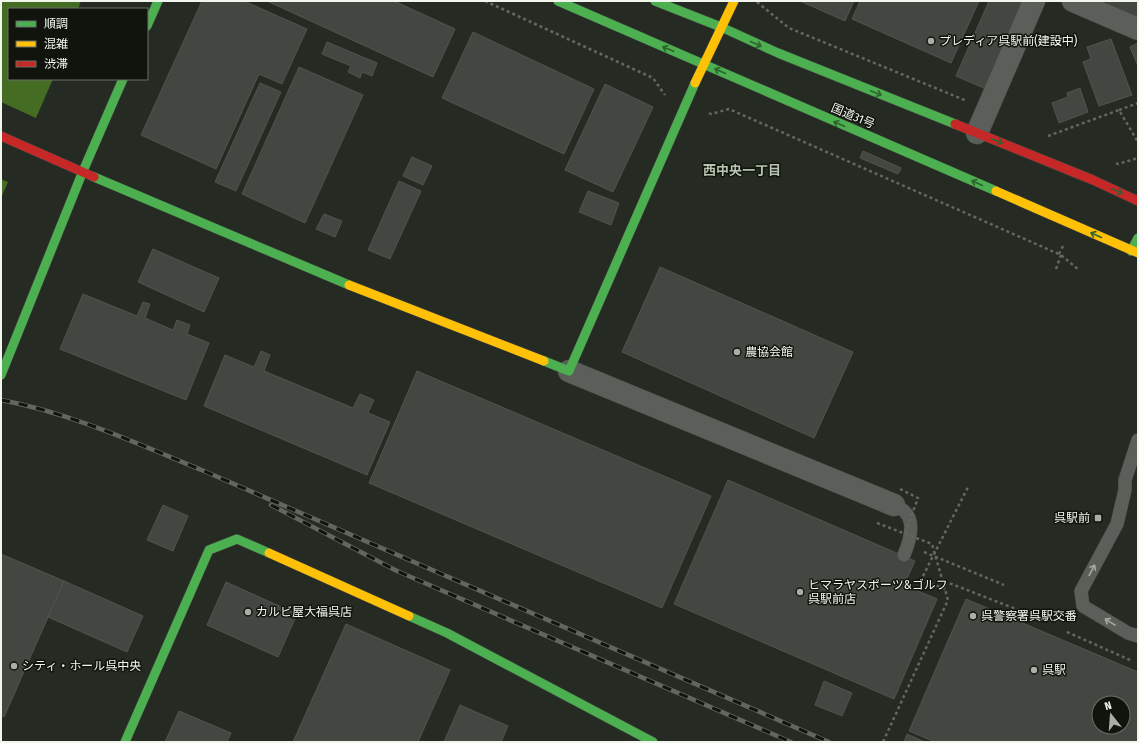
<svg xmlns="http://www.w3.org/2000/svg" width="1139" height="743" viewBox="0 0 1139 743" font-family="'Fira Sans Condensed','Noto Sans JP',sans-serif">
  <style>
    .water { fill: #446d23 }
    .pier { fill: #252a22 }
    .building { fill: #434741; stroke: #50544d; fill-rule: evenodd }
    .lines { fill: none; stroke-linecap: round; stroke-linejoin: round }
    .lane-casing { stroke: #434841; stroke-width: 14 }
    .street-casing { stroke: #434841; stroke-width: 23 }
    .fast-casing { stroke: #434841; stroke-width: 10 }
    .slow-casing { stroke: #434841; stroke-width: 10 }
    .jam-casing { stroke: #434841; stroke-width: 10 }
    .path { stroke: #636662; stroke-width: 2.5; stroke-dasharray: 3 3; stroke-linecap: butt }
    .lane { stroke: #5b5f59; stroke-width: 13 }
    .street { stroke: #5b5f59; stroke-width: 22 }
    .fast { stroke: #4caf50; stroke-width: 9 }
    .slow { stroke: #ffc107; stroke-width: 9 }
    .jam { stroke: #c62828; stroke-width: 9 }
    .rail-casing { stroke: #626660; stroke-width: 4.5 }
    .rail { stroke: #10140d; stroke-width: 3; stroke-dasharray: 9; stroke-linecap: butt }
    .path-bridge { stroke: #636662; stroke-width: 2.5; stroke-dasharray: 3 3; stroke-linecap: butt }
    .oneway { stroke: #2e622e }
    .oneway2 { stroke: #a6aaa2 }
    .poi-dot { fill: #a9afa5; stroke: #10140d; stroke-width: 1.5 }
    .labels { text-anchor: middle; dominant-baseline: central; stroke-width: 3; stroke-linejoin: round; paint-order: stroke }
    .poi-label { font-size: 12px; fill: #f0f6ec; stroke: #10140d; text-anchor: start }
    .street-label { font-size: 12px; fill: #f0f6ec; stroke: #10140d }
    .neighbourhood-label { font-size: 13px; font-weight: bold; fill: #b8c4b1; stroke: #10140d }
  </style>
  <rect width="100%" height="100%" fill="#252a22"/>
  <!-- water -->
  <path class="water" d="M1,1H81L78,9H9V79H53L1,198Z"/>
  <!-- pier -->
  <path class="pier" d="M1,102L38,119L10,183L1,179Z"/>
  <!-- building -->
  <g class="building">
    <path d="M202,1H244L307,29L282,84L259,74L216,169L141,135Z"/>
    <path d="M267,1H394L455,29L433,77Z"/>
    <path d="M800,1H854L845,21Z"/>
    <path d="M860,1H979L951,63L852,19Z"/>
    <path d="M989,1H1024L988,90L956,76Z"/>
    <path d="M1108,1H1138V24L1104,10Z"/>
    <path d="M473,32L594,89L564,154L442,98Z"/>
    <path d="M1111,39L1132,95L1099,106L1083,62L1091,59L1087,47Z"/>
    <path d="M327,42L377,63L372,76L362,72L360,78L348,72L351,66L322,54Z"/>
    <path d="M1138,43V66L1130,47Z"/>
    <path d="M299,67L363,95L305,223L242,194Z"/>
    <path d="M260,83L281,92L236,191L215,182Z"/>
    <path d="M605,84L653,107L613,192L565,170Z"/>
    <path d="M1080,88L1088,112L1059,123L1052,103L1068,97L1067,93Z"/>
    <path d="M863,151L901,168L898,174L860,158Z"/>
    <path d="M412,157L432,166L423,185L403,176Z"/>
    <path d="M399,181L421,191L390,259L368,250Z"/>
    <path d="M588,191L619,203L611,225L579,212Z"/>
    <path d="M324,214L342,221L335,237L316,229Z"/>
    <path d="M153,249L219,278L204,312L138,282Z"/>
    <path d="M660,267L853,352L814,438L622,352Z"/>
    <path d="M83,294L137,316L143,302L150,304L145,318L173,330L177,320L190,325L187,334L209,343L186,400L60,349Z"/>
    <path d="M261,351L270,355L264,371L353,408L360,394L374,400L368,413L390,422L367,475L204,406L225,355L254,367Z"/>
    <path d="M417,371L711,496L662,608L369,483Z"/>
    <path d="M728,480L915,561L904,585L937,599L894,699L674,604Z"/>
    <path d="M163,505L188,516L173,551L147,540Z"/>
    <path d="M1,554L64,581L4,717L1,715Z"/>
    <path d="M64,581L143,616L127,652L48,617Z"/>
    <path d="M226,582L297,614L278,657L207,625Z"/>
    <path d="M966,599L1138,672V742H935L909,731ZM1099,703H1123V727H1099Z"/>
    <path d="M346,624L450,670L418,742H293Z"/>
    <path d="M824,681L852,693L842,716L815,705Z"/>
    <path d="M460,705L508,726L501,742H444Z"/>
    <path d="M179,711L231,733L227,742H165Z"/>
    <path d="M907,734L925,742H904Z"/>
  </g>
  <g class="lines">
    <!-- lane casing -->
    <g class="lane-casing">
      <g id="lane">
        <path d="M1138,440L1125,480V490L1117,524L1081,591L1083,606L1128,633L1138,636"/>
        <path d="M894,505C898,507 903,509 905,512C916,523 909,543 904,555"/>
      </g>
    </g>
    <!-- street casing -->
    <g class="street-casing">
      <g id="street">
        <path d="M1073,1L1138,29"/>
        <path d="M977,133L1034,1"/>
        <path d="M569,371L894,505"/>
      </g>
    </g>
    <!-- fast casing -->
    <g class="fast-casing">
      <g id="fast">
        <path d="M558,1L996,191"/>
        <path d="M655,1L721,27L778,53L955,124"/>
        <path d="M147,26L158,1"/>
        <path d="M94,177L349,285"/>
        <path d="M1131,251L1138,238"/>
        <path d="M544,361L569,371L695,83"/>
        <path d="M1,375L83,171L123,79"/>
        <path d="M409,616L447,633L653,742"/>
        <path d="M125,742L209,550L237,539L269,553"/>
      </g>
    </g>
    <!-- slow casing -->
    <g class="slow-casing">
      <g id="slow">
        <path d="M695,83L734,1"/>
        <path d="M996,191L1138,253"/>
        <path d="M349,285L544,361"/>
        <path d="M269,553L409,616"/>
      </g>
    </g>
    <!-- jam casing -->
    <g class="jam-casing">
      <g id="jam">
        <path d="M955,124L1093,180L1138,201"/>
        <path d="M1,136L94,177"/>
      </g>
    </g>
    <!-- path -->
    <g class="path">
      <path d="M485,1L653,78L665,95"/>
      <path d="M757,2L789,28L967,101"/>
      <path d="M1119,110L1138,103"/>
      <path d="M709,113L711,114L729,109L1061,255L1079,270"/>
      <path d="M1048,136L1119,110L1138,142"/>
      <path d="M1116,163L1118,164L1138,158"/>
      <path d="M1059,254L1063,246"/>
      <path d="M1056,269L1061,255"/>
      <path d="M924,552L1004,585"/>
      <path d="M944,584L949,583L1021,611L1030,617"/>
      <path d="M945,589L921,580L968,487"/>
      <path d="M1067,632L1130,660"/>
    </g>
    <!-- lane -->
    <use href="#lane" class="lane"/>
    <!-- street -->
    <use href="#street" class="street"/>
    <!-- fast -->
    <use href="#fast" class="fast"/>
    <!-- slow -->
    <use href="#slow" class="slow"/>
    <!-- jam -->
    <use href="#jam" class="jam"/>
    <!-- rail casing -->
    <g class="rail-casing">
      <g id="rail">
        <path d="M1,400C71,413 138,444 204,471L829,742"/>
        <path d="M271,505L397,571L791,742"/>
      </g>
    </g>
    <!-- rail -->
    <use href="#rail" class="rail"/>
    <!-- path-bridge -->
    <g class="path-bridge">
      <path d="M900,489L918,498L905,533"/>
      <path d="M877,523L932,544L948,600L883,742"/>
    </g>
  </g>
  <!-- one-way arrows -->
  <defs><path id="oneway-shaft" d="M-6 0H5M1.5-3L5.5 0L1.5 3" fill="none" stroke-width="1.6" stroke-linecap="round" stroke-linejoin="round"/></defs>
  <g class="oneway">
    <use href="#oneway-shaft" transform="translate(756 44) rotate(24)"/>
    <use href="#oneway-shaft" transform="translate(668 49) rotate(-157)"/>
    <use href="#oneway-shaft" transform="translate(720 71) rotate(-156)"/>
    <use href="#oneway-shaft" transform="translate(876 93) rotate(22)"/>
    <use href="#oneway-shaft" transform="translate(839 124) rotate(-157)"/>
    <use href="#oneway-shaft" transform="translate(997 141) rotate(22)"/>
    <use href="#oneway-shaft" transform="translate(977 183) rotate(-156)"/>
    <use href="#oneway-shaft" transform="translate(1117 191) rotate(25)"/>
    <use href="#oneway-shaft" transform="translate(1096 235) rotate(-156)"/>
  </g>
  <g class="oneway2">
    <use href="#oneway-shaft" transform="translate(1092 570) rotate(-62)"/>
    <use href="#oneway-shaft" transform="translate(1110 622) rotate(-149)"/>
  </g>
  <!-- markers -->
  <g class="poi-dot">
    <circle cx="931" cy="41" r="4"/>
    <circle cx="737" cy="352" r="4"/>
    <rect x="1094" y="514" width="8" height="8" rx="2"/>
    <circle cx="800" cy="592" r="4"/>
    <circle cx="248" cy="612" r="4"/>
    <circle cx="973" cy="616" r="4"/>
    <circle cx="14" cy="666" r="4"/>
    <circle cx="1034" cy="670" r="4"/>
  </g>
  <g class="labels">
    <!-- poi labels -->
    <g class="poi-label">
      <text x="939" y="41">プレディア呉駅前(建設中)</text>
      <text x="745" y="352">農協会館</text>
      <text x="1090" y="518" text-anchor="end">呉駅前</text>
      <text x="808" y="585">ヒマラヤスポーツ&amp;ゴルフ<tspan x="808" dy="14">呉駅前店</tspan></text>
      <text x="256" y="612">カルビ屋大福呉店</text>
      <text x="981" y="616">呉警察署呉駅交番</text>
      <text x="22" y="666">シティ・ホール呉中央</text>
      <text x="1042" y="670">呉駅</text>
    </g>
    <!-- street labels -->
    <g class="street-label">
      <text transform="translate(853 116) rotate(23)">国道31号</text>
    </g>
    <!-- neighbourhood labels -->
    <g class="neighbourhood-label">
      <text x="742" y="170">西中央一丁目</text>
    </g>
  </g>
  <!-- border -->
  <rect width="1139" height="743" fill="none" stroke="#f0f6ec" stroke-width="4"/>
  <!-- legend -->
  <rect x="8" y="8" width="140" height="72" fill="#10140d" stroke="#6a6e66"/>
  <rect x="16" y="21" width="20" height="6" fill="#4caf50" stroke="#6a6e66"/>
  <text x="44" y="28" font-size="12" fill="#f0f6ec">順調</text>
  <rect x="16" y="41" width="20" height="6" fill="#ffc107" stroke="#6a6e66"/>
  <text x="44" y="48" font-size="12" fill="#f0f6ec">混雑</text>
  <rect x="16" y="61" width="20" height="6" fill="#c62828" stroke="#6a6e66"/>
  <text x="44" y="68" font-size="12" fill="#f0f6ec">渋滞</text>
  <!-- north arrow -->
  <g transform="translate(1111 715) rotate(343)"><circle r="19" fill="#10140d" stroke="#6a6e66"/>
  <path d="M0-3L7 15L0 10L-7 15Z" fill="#a9afa5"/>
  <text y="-6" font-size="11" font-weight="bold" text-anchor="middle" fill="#f0f6ec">N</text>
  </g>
</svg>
